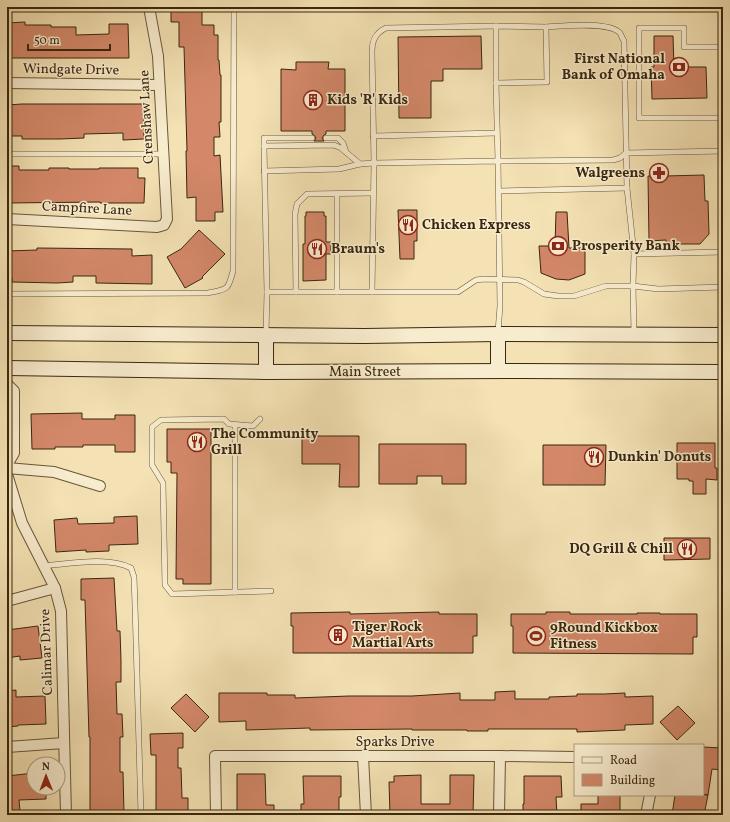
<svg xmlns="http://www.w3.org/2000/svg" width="730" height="822" viewBox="0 0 730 822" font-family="Vollkorn,serif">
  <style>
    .building { fill: #d38869; stroke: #39270f }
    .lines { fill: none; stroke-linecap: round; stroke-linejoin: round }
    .service-casing { stroke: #685638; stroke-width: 6 }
    .minor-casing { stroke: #685638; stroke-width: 12 }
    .secondary-casing { stroke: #39270f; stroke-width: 16 }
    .service { stroke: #f8ecce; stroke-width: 5 }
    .minor { stroke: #f8ecce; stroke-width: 10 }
    .secondary { stroke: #f8ecce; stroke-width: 14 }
    .labels { text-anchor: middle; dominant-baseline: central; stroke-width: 3; stroke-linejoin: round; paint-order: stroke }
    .poi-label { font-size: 14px; font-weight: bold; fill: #39270f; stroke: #f8ecce; text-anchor: start }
    .street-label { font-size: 14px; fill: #39270f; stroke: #f8ecce }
  </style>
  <rect width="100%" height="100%" fill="#f4e2b4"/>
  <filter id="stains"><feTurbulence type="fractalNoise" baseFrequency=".005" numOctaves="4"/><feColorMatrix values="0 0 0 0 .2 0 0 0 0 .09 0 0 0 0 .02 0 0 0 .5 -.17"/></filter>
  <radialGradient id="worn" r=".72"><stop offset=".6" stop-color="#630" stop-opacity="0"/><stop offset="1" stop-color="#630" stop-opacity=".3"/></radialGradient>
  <!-- building -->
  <g class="building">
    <path d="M171,7H202V25H214V35H218V60H219L220,75H221V122H219L220,137H214V156L220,155L223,212H215V221H196V197L187,198L186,151H187L184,47H179V22H171Z"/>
    <path d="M25,22V25H51V27H76V35L109,34V24H128L129,58H7V23Z"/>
    <path d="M481,36L482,69H443V81H431V118H399L398,37Z"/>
    <path d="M654,36H673L674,67H706L707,98L652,99L651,67H654Z"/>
    <path d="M296,62H329L328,69H345V131H326V134L324,135L322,138L324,141H314L316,138L314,135L312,134V131H281V69L296,70Z"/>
    <path d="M22,104H143L144,139L123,140V133L84,134V138L60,139H22V136H7V105Z"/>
    <path d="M7,166H19V170H49V168H69V169H99V168H138V178H145L144,203H100V202L7,203Z"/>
    <path d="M665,166V176L704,175L705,201H708L709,234L700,244H666V240L649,241L648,176H652V167Z"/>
    <path d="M398,210H417V241H414V259H400Z"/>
    <path d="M306,212H324V216H326V242H331V254H326V280L303,281V244H305V216H306Z"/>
    <path d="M556,212H567L569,248H585V274L569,280L556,279L541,273L539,246H555Z"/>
    <path d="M199,230L225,254L202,277L203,278L185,288L167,257L181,249Z"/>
    <path d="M37,248L132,249V256L152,255V284L96,283V276H73V282L57,283L12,282V278H7V251L37,250Z"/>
    <path d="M82,413V419H115V415H135V452H115V445H83V447H55V449H32L31,414Z"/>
    <path d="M167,429H211V584H183V579H176L177,473H171V462H167Z"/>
    <path d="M302,436H359V487H339L340,464H302Z"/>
    <path d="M677,443H715V468H717V480L706,479V494H693V481H689V479H677Z"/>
    <path d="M379,444H466V484H442V476H417V484H379Z"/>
    <path d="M543,445H606L605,485H543Z"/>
    <path d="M137,516L138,544L109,545V551L86,552V550L56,552L54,520L77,518L78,524L114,523V517Z"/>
    <path d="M664,538H710V559L664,560Z"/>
    <path d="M114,578L117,631H120L121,661V682H116L117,714H122L123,737H120V772H123L124,815H90V737H89L85,600H81V579Z"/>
    <path d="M350,612V614L439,612V614H477V636H473V653H293V626H291V613Z"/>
    <path d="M546,612H570V614H637V613H660V614H697V637H693V654L513,653V626H511V614H546Z"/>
    <path d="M38,626L42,658L20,660V656L7,658V630Z"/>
    <path d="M16,690V697L45,696L46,724L18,725V726L7,727V691Z"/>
    <path d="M515,691V699H549V697L577,696V694H604L625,693V697L653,696V724L625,725V730L577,732V729H488V731H467V730H412V729L310,730V728L246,730V721L219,722V693H267V695H295V698L349,696H412L460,693V700H495V692Z"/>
    <path d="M186,694L209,717L195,732L171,708Z"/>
    <path d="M678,706L695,723L677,740L660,722Z"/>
    <path d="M183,733V748H178V768H181L182,798H188V815H156V755H151L150,734Z"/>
    <path d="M703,747L722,748L721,770L712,769L708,795L703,794Z"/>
    <path d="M34,773V788H46V799L19,800L20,811L7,813V776Z"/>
    <path d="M237,774H265L266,805H274V815H237Z"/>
    <path d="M421,775V804H450V775H474L473,815H390L389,782H394V776Z"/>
    <path d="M303,776H341V797H339V815H301V804H304Z"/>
    <path d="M524,776H561L562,797H556L557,815H523V804H524Z"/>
    <path d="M598,795H620V815H581V804H598Z"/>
    <path d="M675,795H708L704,815H672Z"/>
  </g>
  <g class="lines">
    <!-- service casing -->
    <g class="service-casing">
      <g id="service">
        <path d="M496,26L386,28C375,33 372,41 372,52L374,163L498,161L500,306L498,332"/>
        <path d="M723,47H684V28H639V118H723"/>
        <path d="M496,83V26L546,27"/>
        <path d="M373,136L497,133"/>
        <path d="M326,138H338L343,143L346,152"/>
        <path d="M264,146V138H312"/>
        <path d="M7,154H163"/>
        <path d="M264,171L339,169L360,164L374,163L372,292"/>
        <path d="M627,188L634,254L633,286L658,289L723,287"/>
        <path d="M499,191L627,188L624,41C622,38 621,35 620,33C609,21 562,26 546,27L547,82L496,83L498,161L613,160L620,158L626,153L723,151"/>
        <path d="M337,194V292"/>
        <path d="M634,254L723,252"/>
        <path d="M267,292H458L476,280L484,279L518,280L524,282L544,294L558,296H574L606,286H633L634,333"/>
        <path d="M296,292L295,214L297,204L307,194L373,193"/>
        <path d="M7,294L208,293C227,289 228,291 233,271L234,7"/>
        <path d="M266,334L267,292L264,146L334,145L341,148L360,164"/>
        <path d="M260,419L253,426L229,424L224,419L161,420L152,427V465L163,483L165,585L172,594L271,591"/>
        <path d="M235,425V592"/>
        <path d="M43,566C69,564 107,556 131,568L134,577L135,605L141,815"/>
      </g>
    </g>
    <!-- minor casing -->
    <g class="minor-casing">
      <g id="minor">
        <path d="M7,83L159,85"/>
        <path d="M7,219L157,227L164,225L167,219L158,56L149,7"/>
        <path d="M7,384L14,391V453L7,465"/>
        <path d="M7,468L54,472L100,486"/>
        <path d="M7,474L22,523L55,588L61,611L66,815"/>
        <path d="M7,601L55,588"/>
        <path d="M7,747L64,743"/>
        <path d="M363,756L366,815"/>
        <path d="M216,815L215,756H500L575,757"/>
        <path d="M499,815L500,756"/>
        <path d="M646,815L650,795"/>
      </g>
    </g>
    <!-- secondary casing -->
    <g class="secondary-casing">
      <g id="secondary">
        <path d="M7,333L364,336L498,334L723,335"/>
        <path d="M498,334V371"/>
        <path d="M266,336V372"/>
        <path d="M7,368L266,372L521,371L723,372"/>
      </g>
    </g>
    <!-- service -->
    <use href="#service" class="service"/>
    <!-- minor -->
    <use href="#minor" class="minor"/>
    <!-- secondary -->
    <use href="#secondary" class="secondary"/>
  </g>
  <!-- icons -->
  <defs>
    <g id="bank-ring" transform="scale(1)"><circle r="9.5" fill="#f8ecce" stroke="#8f2418" stroke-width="1.5"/><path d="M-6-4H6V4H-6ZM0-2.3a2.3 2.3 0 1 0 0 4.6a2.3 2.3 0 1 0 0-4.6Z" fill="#8f2418"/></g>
    <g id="building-ring" transform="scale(1)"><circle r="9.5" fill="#f8ecce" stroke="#8f2418" stroke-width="1.5"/><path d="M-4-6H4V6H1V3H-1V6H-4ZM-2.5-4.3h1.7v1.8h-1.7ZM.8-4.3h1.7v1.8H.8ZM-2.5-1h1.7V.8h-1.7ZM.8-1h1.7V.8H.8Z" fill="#8f2418"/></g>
    <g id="pharmacy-ring" transform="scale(1)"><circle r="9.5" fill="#f8ecce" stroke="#8f2418" stroke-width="1.5"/><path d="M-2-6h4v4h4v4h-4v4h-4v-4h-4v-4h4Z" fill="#8f2418"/></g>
    <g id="restaurant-ring" transform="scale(1)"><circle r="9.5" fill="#f8ecce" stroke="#8f2418" stroke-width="1.5"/><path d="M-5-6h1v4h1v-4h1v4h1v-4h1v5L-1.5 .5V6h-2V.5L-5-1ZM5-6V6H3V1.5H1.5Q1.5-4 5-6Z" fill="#8f2418"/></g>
    <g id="stadium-ring" transform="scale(1)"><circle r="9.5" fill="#f8ecce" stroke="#8f2418" stroke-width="1.5"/><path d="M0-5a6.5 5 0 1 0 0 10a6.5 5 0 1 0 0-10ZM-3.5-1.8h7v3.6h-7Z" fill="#8f2418"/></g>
  </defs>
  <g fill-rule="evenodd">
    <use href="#bank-ring" x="679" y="67"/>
    <use href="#building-ring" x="313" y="100"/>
    <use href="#pharmacy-ring" x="659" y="173"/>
    <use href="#restaurant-ring" x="408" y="225"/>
    <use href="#bank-ring" x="558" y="246"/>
    <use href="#restaurant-ring" x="317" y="249"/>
    <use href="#restaurant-ring" x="197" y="442"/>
    <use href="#restaurant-ring" x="594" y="457"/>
    <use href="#restaurant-ring" x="687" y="549"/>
    <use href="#building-ring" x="338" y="635"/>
    <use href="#stadium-ring" x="536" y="636"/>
  </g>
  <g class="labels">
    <!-- poi labels -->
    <g class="poi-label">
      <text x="665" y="59" text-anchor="end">First National<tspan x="665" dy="16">Bank of Omaha</tspan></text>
      <text x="327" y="100">Kids 'R' Kids</text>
      <text x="645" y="173" text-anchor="end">Walgreens</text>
      <text x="422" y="225">Chicken Express</text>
      <text x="572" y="246">Prosperity Bank</text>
      <text x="331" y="249">Braum's</text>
      <text x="211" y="434">The Community<tspan x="211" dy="16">Grill</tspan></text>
      <text x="608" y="457">Dunkin' Donuts</text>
      <text x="673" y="549" text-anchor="end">DQ Grill &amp; Chill</text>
      <text x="352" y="627">Tiger Rock<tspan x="352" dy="16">Martial Arts</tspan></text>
      <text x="550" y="628">9Round Kickbox<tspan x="550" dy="16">Fitness</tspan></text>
    </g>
    <!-- street labels -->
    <g class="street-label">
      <text transform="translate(71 70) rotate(1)">Windgate Drive</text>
      <text transform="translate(147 117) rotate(-93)">Crenshaw Lane</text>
      <text transform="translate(87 209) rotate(3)">Campfire Lane</text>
      <text x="365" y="372">Main Street</text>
      <text transform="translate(47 652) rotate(-92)">Calimar Drive</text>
      <text x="395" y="742">Sparks Drive</text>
    </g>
  </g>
  <!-- margin -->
  <rect width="730" height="822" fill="none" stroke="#f4e2b4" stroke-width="24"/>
  <rect x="8" y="8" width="714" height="806" fill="none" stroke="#39270f" stroke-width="2"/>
  <rect x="12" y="12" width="706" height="798" fill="none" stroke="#39270f"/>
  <!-- legend -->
  <rect x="574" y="744" width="130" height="52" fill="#f8ecce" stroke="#ac9d82"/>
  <rect x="582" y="757" width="20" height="6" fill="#f8ecce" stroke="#ac9d82"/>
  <text x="610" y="764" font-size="12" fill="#39270f">Road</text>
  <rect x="582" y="774" width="20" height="12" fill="#d38869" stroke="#ac9d82"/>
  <text x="610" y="784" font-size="12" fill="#39270f">Building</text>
  <!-- north arrow -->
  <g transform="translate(46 776) rotate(359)"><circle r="19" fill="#f8ecce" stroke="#ac9d82"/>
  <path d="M0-3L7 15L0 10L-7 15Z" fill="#8f2418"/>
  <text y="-6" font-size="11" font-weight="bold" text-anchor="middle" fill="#39270f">N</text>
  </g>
  <!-- scale -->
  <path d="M28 44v6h82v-6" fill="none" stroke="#39270f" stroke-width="2"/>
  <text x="34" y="44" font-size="12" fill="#39270f" stroke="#f8ecce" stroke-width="3" paint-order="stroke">50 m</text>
  <rect width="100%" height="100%" filter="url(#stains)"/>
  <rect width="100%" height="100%" fill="url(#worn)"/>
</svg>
